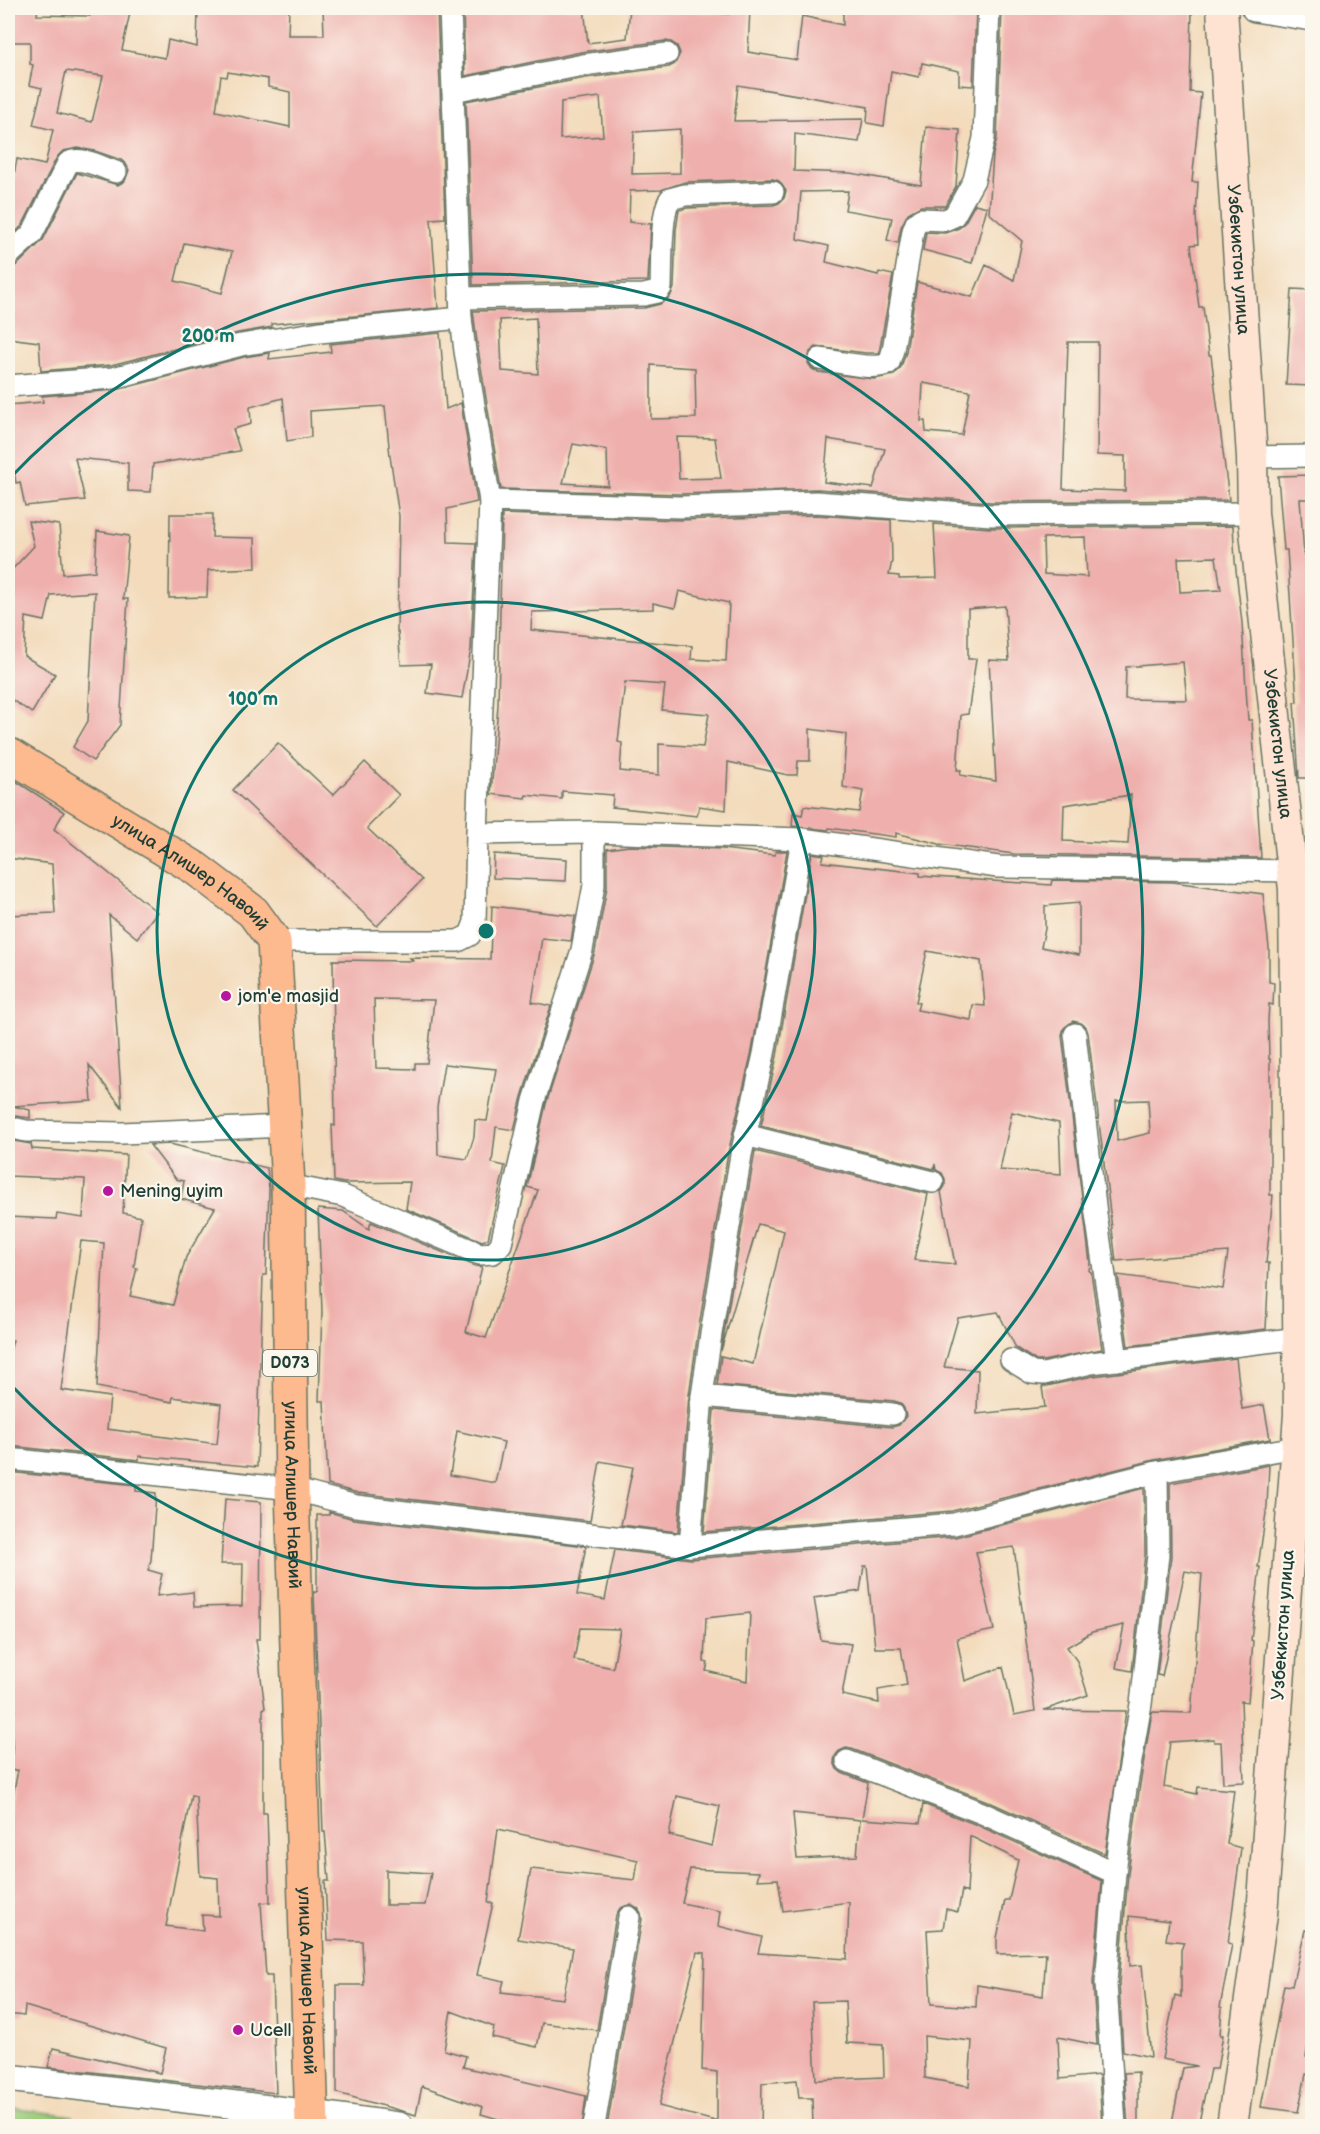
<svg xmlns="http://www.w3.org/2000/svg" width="1320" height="2134" viewBox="0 0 1320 2134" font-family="'Balsamiq Sans',sans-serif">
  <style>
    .green { fill: #98c776; stroke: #5c8255; stroke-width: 1.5 }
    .building { fill: #efb0ad; fill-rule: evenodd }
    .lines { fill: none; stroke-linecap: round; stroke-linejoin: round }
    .minor-casing { stroke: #697464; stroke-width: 24 }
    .tertiary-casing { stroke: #697464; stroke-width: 30 }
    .secondary-casing { stroke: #697464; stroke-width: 33 }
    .primary-casing { stroke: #697464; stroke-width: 36 }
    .minor { stroke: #fff; stroke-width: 21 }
    .tertiary { stroke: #fff; stroke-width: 27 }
    .secondary { stroke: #fee3d2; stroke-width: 30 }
    .primary { stroke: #fcba8e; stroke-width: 33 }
    .ring { fill: none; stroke: #0f766e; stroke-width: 3 }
    .poi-dot { fill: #b5179e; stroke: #fbf7ec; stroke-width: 2 }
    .labels { text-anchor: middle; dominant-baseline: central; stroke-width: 4.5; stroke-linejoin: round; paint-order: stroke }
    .shield { fill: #fbf7ec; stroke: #61756b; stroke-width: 1.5 }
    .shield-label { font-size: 16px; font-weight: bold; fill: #1f3d34 }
    .street-label { font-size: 18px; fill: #1f3d34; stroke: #fbf7ec }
    .poi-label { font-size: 18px; fill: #1f3d34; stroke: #fbf7ec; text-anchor: start }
    .centre { fill: #0f766e; stroke: #fbf7ec; stroke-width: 3 }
    .ring-label { font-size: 18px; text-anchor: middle; font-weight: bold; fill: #0f766e; stroke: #fbf7ec; stroke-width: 4.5; stroke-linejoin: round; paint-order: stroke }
  </style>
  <rect width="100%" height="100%" fill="#fbf7ec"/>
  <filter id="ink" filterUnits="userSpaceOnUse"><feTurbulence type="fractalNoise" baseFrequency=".0167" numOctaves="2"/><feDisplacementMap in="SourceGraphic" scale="12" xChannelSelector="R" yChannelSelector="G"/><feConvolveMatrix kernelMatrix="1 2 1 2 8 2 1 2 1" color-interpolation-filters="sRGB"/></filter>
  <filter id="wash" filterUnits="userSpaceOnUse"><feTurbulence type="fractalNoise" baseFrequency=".008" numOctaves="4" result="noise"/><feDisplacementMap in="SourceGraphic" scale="24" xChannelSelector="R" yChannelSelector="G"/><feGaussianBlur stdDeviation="1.35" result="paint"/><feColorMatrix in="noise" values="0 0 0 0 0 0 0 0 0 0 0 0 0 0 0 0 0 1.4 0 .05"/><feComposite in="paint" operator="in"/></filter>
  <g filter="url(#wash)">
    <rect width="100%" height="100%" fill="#f3dbbc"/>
    <!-- green -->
    <path class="green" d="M8,2108L73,2116V2126H8Z"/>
    <g id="blocks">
      <!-- building -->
      <g class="building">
        <path d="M8,8H38L37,15L90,16L91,8H131L122,50L165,58L168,40L197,47L198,8L259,10V8H289L288,35H324L323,8H437L445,218L431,219L438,308L272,324V327L238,333L111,365L41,371L39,342L8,338V268L17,265L43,240L77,173L118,185L125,181L129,170L126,164L121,160L95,151L78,148L63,151L57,157L22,226L8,239V206L17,159L45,165L53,130L33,125L42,88L29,85L33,65L30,64V42H8ZM66,71L103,76L92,122L57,113ZM228,72L268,79V87L290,92V127L216,111L221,76L227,77ZM184,243L232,252L222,293L175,281Z"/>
        <path d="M463,8H584L588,43L627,38L630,8H685V11L729,14L730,8H750L748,52L797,60L802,16L843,25V8L883,9V8H976L973,86L959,85V71L922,63L919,77L891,71L884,126L867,123L868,107L738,85L734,121L863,119L859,142L795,134L794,171L850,173L921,185L926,127L960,130L956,186L945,206H921L908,213L901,227L898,243L887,240L892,218L845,210L848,191L801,192L797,239L829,246L826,262L878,275L879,272L893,275L879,353H866L816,347L810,352L808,363L812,369L818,372L874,379L894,375L901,367L906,352L917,282L972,297L986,265L1014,280L1022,241L989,213L993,154L997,138L1002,8H1192L1190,92L1201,93L1192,182H1198L1196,216L1198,244L1191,245L1199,307H1203L1209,355H1211L1229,500L991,502L817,489L680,494L501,489L478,349L473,311L644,308L660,304L670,297L674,288L676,230L679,210L687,208L773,205L779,203L784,198L786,191L779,181L773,179L685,182L661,190L630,191L629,222L651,224L648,281L473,285L466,101L585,78L669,67L675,64L680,53L677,46L671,42L665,41L581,52L465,76ZM600,97L603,136L560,139L561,102ZM680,129V173L632,174L634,132ZM536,318L538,374L502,371L500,320ZM1068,342H1098L1097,455L1125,456V491L1063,489ZM651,365L695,368L696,418L651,419ZM923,383L970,391L962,435L926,432L925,421H921ZM677,437L715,438L721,478L679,479ZM828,439L885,449L873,488L824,482ZM573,444L607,450L608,486L563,483Z"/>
        <path d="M975,204L987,207L972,263L923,250L926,232L945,233L959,228L965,222Z"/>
        <path d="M1292,289L1312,290V386L1286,385Z"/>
        <path d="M440,333L446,409L461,403L477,502L447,509L448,542L476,543L471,649L462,698L427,693L431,664L401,665L398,632H397L399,516L390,456L385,406L310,411L311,437L287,441L283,398L250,407L251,424L233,429L240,451L153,464L151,492L128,491V463L75,458L85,500L25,506L20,482L16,483L8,438V405L43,402L42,396L116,390L244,357L270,353L269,359L331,352L330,344Z"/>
        <path d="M1312,475V499H1300L1304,555H1309L1312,643V778H1299L1294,702H1297L1287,550H1284L1278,476Z"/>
        <path d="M170,514H213L212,537L255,538L256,568L208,570L207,597L169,598Z"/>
        <path d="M502,514L680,520L816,515L891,520L892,561L889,575L899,576V579L937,578L934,524L991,528L1233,526L1235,561L1242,623L1248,720H1252L1261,858L1014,854L939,844L896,833V837L829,828L828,830L792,826L793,813L802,815L804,806L859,812L863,791L843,787L846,734L810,729V761H798L797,775H788L728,762L726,810L699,806L697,816L612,807L613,795L562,791V799L526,795L525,798L491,794L498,705ZM1085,537L1087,577L1044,574L1043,538ZM1216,557L1221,590L1180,592L1178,558ZM679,591L729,603L726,661L691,659L692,646L531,630L532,612L653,609V603L675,608ZM1005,606L1009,661L989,660L996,781L960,775L961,770H957L961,715L968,714L976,659H968V609ZM1183,662L1187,700L1125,699L1126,667ZM625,682L665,685L662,710L709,714L703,747L659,744V775L620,771L622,743L618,742ZM1131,795L1128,844L1063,841L1064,805Z"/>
        <path d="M28,521L59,525L63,574L95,571L97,531L129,536L123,599H128L120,725L93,761L73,747L88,721L95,592L51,595L45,621L26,617L24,656L55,674L32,713L8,697V574L34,546Z"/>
        <path d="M278,743L333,795L365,762L399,795L367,828L422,880L377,926L233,790Z"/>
        <path d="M8,776L64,812L54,829L157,912L137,938L109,915L122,1107L89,1065L92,1101L13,1106L30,1110V1118L8,1115V1108L13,1110L11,1067H8V915L55,913L52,864L8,858Z"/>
        <path d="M629,846L722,849L775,855L776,851H787L752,1051L728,1153L698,1332L689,1395L678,1532L621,1525L633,1467L600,1461L590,1521L358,1493L328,1485L324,1401H319L322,1311L318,1209L343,1211L369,1229L371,1222L475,1266L482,1267L466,1332L486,1338L538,1190L527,1187L546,1104L595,952L607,887V849ZM457,1431L504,1442L495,1483L450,1475Z"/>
        <path d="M812,853L824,855L822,862L920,873V876L1051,885L1052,880L1173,882L1263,894L1269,948V982L1274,983L1273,1005L1269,1004L1268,1021L1269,1059H1270V1195H1273L1266,1263H1269L1266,1329L1128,1346L1118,1275L1223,1289L1228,1252L1116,1261L1088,1033L1086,1027L1081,1023L1073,1021L1064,1028L1062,1035L1090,1263L1089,1271L1091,1272L1102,1349L1043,1361H1036L1016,1348L998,1312L958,1318L944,1367L978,1370L977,1414L1045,1407L1042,1387L1093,1376L1236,1358L1242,1409L1264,1405L1270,1439L1154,1460L952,1511L704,1532L714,1410L892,1427L899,1425L906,1416L904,1408L900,1403L894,1401L717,1385L721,1356L753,1364L784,1231L758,1224L721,1351L755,1151L928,1194L914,1260L955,1264L941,1192L945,1186V1179L942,1173L936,1170L935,1164L934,1169L761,1126L777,1056ZM1079,903V955L1041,947L1045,929V906ZM927,951L981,961L985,1006L973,1005L971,1020L917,1010L919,1003L916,1002ZM1148,1100L1150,1133L1117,1141L1116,1101ZM1012,1112L1059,1123L1061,1174L1000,1170Z"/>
        <path d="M494,854L567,859L566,881L493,878Z"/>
        <path d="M492,906L575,916L571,941L542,938L532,1002L551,1006L522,1097L514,1130L496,1127L492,1163L505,1166L488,1239L482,1241L406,1209L410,1182L344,1183L334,1181L332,1125L335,1126L333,960L413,961L410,958L490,959ZM374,999L434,1000L427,1063H415V1069L376,1068ZM444,1064L496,1069L487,1121L475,1120L474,1137L467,1159L438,1155L437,1107Z"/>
        <path d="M8,1140L31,1144L32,1149L126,1155L123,1213L141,1217L134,1267L137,1268L130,1296L173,1305L186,1257L215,1208L181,1199L184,1181L176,1179L150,1145L170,1144L267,1168L269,1189L266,1275H263L257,1467L139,1456V1460L10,1446V1444L8,1443V1358L13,1340L8,1339V1217L56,1219L57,1214L83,1218L85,1179L8,1176ZM81,1241L104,1243L97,1387L172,1402L173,1397L221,1404L217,1444L107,1429L110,1397L61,1390Z"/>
        <path d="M1269,1465L1267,1506L1258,1567H1260L1251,1640L1253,1641L1248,1702L1241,1701L1244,1782L1223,1783L1221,1742H1214V1739L1170,1742L1164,1787L1197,1794L1198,1787L1234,1790L1227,1844L1241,1848L1228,1943L1232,1944L1220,2007L1222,2008L1220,2035H1223L1217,2069H1210L1198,2127H1171L1183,2068L1197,2066L1162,2059L1175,1995L1181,1997V1950L1184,1942L1166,1940L1169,1921L1129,1916L1130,1966L1142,1965L1151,2057L1123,2051L1119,1983L1128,1874L1139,1791L1152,1712L1191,1713L1202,1574L1185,1571L1162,1676L1157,1675L1171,1556L1170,1483Z"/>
        <path d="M8,1472L136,1485V1491L156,1493L151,1560L148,1570L162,1574L157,1596L193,1592L194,1607L242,1606L243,1564H221L225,1499L261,1502L260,1639H256L265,1708L263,1709V1813H267L270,1902L261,1903L266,1976H272L276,2093L48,2067L53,2048L160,2073L166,2048L25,2006L24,2016L8,2014V1821L18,1770L8,1771V1753H13L9,1712L15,1711L8,1685ZM191,1795L196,1796L200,1876L218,1878L219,1916L202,1915L203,1931L166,1926Z"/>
        <path d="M1144,1488L1145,1554L1132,1671L1116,1668L1124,1625L1092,1632L1067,1647L1077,1661L1088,1695L1044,1710L1126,1711L1105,1854L987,1801L852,1749L846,1748L839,1751L835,1756L834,1762L837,1769L842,1773L868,1783L862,1819L920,1823L923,1804L977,1825L1102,1881L1093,1982L1097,2045L1058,2037L1060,2079L1099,2075L1102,2127H839L813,2124L812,2098H799L797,2080L762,2083L761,2127H717V2072L702,2070L705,1953L697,1952L659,2106L715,2121V2127H607L642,1919L641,1913L638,1908L631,1904L620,1908L616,1915L597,2030L542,2023L537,2047L492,2037L494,2027L451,2011L444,2050L466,2056L463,2067L586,2096L582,2127H526L481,2114L483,2107L422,2086L416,2115L337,2093V1985H364L362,1941L328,1940L325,1881H329L325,1832H323L314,1592H317V1515H329V1512L354,1519L586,1546L577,1595L605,1600L615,1550L691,1559L955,1537ZM1014,1547L1035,1711L1014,1715L1003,1667L965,1681L957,1638L994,1630L976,1552ZM864,1566H867L875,1648H901L907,1685L878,1690L879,1703L842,1695L851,1644L821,1640L814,1598L860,1591ZM750,1613L747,1681L706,1671L708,1663L704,1662L706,1618ZM580,1628L620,1629L613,1668L574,1660ZM677,1796L720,1806L712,1846L669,1835ZM793,1813L860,1820L857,1856L797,1859ZM498,1829L638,1860L635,1880L531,1869L518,1939L573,1948L563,1999L501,1992L504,1981L477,1975L493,1903H488ZM970,1836L1018,1860L1009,1900H1005L997,1938V1954L1046,1953L1043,1996L977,1985L976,2007L931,2004L927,1930L943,1929L946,1909L958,1912L962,1890L967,1893ZM690,1869L759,1872L757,1880L778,1879L783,1911L849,1902L847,1959L758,1953L762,1937L718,1926L720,1911L682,1903ZM386,1870L431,1873L425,1905H386ZM845,2001L847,2043L883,2045L884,2077L816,2080L812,2002ZM924,2036L972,2041L969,2086L925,2078Z"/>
        <path d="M1305,1930L1312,1931V2022L1306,2057L1312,2058V2075L1306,2074L1298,2112L1261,2107L1284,1985L1292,1986Z"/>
        <path d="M1138,2072V2127H1128L1124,2073Z"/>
      </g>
    </g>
  </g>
  <g filter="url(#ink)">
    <use href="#blocks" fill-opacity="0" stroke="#697464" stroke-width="1.5"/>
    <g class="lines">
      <!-- minor casing -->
      <g class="minor-casing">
        <g id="minor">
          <path d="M450,8L461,318L465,351L490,501"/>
          <path d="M453,91L583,65L667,54"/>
          <path d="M8,256L32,234L68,163C80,155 103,168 116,172"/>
          <path d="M460,298L644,295L657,292L661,288C662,268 660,214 670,199L685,195L773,192"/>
          <path d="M820,359C837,361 874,372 889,363L893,350L913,231L916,223L921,219L945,220L954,216L974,180L984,138L989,8"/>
          <path d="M8,386L113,378L241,345L320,332L461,318"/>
          <path d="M1252,457L1312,456"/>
          <path d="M477,834L490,501L680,507L816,502L991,515L1253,513"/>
          <path d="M274,941H458L470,935L475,922L477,834L594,832L802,839L998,867L1292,871"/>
          <path d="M1075,1034L1096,1214L1117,1360"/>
          <path d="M8,1127L26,1131L122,1133L285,1126"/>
          <path d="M745,1135L933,1182"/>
          <path d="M288,1185L343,1196L480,1254L493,1253L501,1244L534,1101L582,950L594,885V832"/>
          <path d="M1011,1360L1032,1373L1044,1374L1091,1363L1299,1338"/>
          <path d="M702,1396L893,1414"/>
          <path d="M8,1459L292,1489L356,1506L690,1546L954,1524L1157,1472L1296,1447"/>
          <path d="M690,1546L702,1396L711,1334L741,1155L764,1054L802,839"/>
          <path d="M847,1761L982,1813L1115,1873"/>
          <path d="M594,2126L629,1917"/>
          <path d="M1115,2126L1106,1983L1115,1873L1126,1789L1141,1704L1158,1555L1157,1472"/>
        </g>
      </g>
      <!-- tertiary casing -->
      <g class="tertiary-casing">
        <g id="tertiary">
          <path d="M1255,8L1312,17"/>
          <path d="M8,2078L312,2114L399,2126"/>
        </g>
      </g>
      <!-- secondary casing -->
      <g class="secondary-casing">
        <g id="secondary">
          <path id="s1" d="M1222,8L1252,457L1253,513L1294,890L1299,1414L1262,1914L1232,2126"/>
        </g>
      </g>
      <!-- primary casing -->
      <g class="primary-casing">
        <g id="primary">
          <path id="s2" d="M8,754L195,868L253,912L274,941L288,1185L292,1489L312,2126"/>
        </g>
      </g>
      <!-- minor -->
      <use href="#minor" class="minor"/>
      <!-- tertiary -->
      <use href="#tertiary" class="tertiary"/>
      <!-- secondary -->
      <use href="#secondary" class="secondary"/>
      <!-- primary -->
      <use href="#primary" class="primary"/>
    </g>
  </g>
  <!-- distance rings -->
  <g class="ring">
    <circle cx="486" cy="931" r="329"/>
    <path d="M9 479A657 657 0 1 1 9 1383"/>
  </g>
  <!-- markers -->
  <g class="poi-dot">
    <circle cx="226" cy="996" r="6"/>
    <circle cx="108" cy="1191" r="6"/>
    <circle cx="238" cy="2030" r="6"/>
  </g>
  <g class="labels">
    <!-- shield labels -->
    <rect class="shield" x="263" y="1350" width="54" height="26" rx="4.5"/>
    <g class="shield-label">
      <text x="290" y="1363">D073</text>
    </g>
    <!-- street labels -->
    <g class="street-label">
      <text stroke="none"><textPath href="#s1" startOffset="252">Узбекистон улица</textPath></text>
      <text stroke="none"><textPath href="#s1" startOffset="738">Узбекистон улица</textPath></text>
      <text stroke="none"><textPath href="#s2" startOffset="218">улица Алишер Навоий</textPath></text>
      <text stroke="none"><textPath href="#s2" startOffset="882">улица Алишер Навоий</textPath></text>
      <text transform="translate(1283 1625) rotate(-86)">Узбекистон улица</text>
      <text stroke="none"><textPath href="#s2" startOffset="1368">улица Алишер Навоий</textPath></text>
    </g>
    <!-- poi labels -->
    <g class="poi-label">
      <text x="238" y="996">jom'e masjid</text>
      <text x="120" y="1191">Mening uyim</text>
      <text x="250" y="2030">Ucell</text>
    </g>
  </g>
  <circle cx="486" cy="931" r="9" class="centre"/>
  <g class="ring-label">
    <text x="208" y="342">200 m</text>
    <text x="253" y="705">100 m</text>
  </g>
  <!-- margin -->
  <rect width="1320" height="2134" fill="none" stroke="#fbf7ec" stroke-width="30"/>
</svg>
